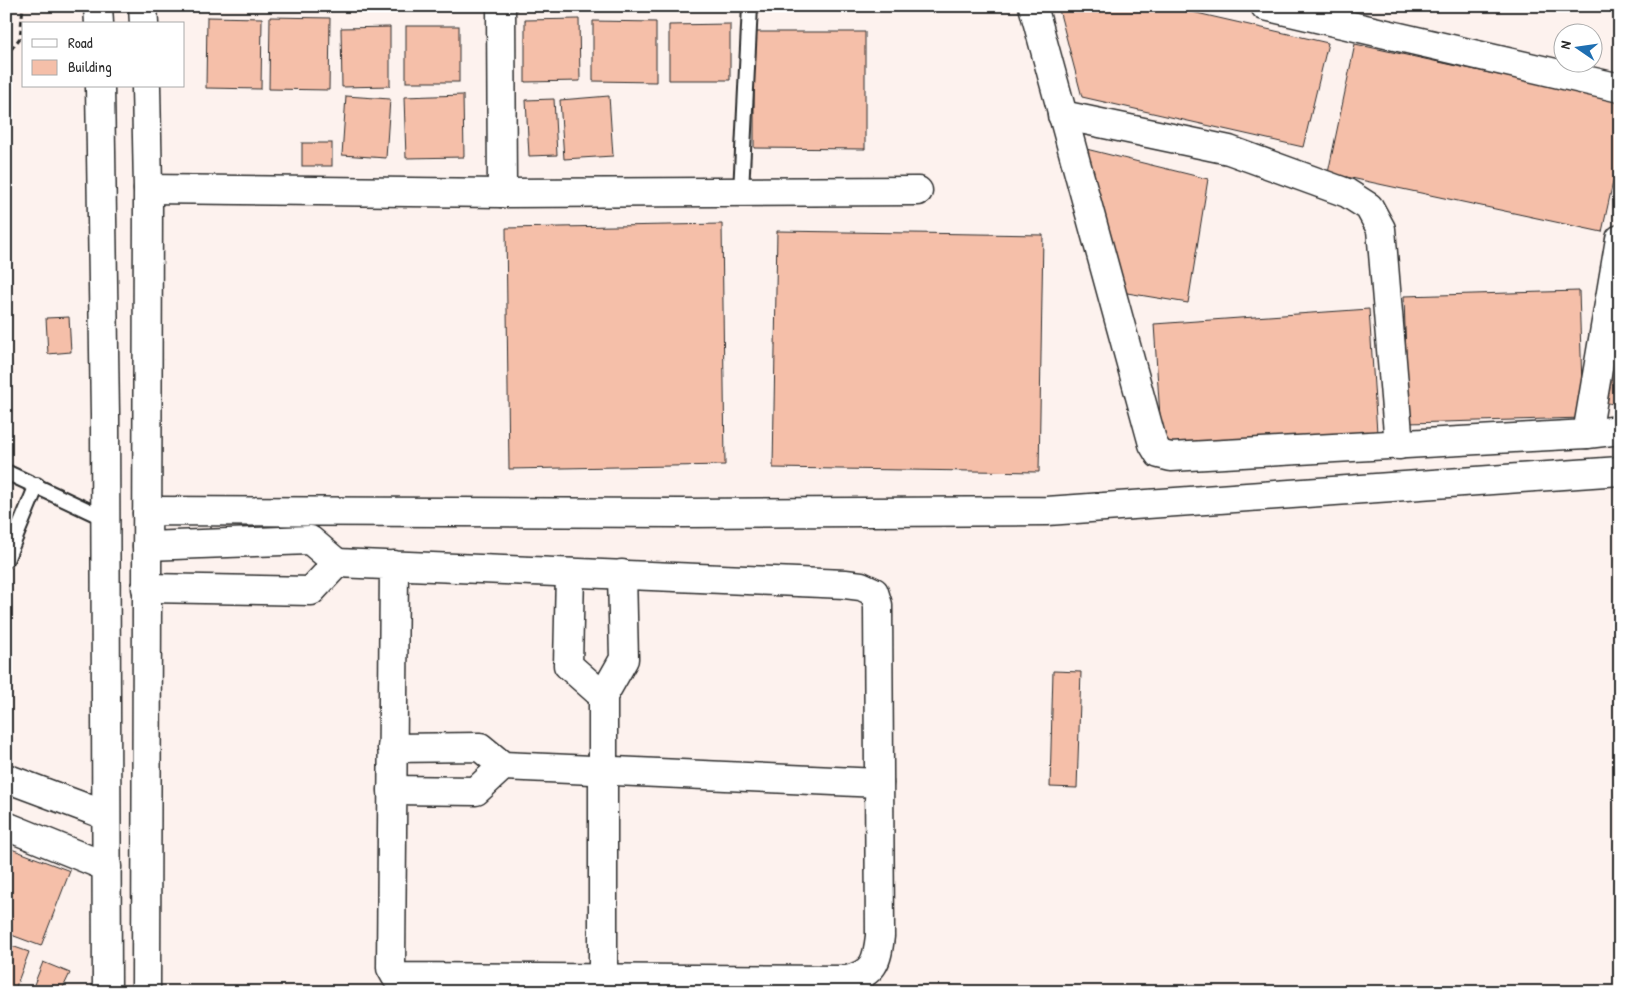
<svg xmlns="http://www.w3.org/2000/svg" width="1626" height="998" viewBox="0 0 1626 998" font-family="'Patrick Hand',sans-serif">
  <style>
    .building { fill: #f5bfa9; stroke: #2b2b2b }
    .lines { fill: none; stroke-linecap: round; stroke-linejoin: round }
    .lane-casing { stroke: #2b2b2b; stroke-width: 18 }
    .street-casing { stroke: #2b2b2b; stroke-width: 31 }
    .primary-casing { stroke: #2b2b2b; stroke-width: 31 }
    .path { stroke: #2b2b2b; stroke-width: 3; stroke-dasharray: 5 4; stroke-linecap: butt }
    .lane { stroke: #fff; stroke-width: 14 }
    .street { stroke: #fff; stroke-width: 28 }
    .primary { stroke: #fff; stroke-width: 28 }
  </style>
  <rect width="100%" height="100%" fill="#fdf2ee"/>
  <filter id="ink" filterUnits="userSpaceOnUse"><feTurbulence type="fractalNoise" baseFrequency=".02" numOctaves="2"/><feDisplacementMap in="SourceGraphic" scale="10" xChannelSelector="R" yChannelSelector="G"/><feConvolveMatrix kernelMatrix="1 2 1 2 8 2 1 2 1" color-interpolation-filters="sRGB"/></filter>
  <g filter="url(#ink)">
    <!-- building -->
    <g class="building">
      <path d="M1058,6H1166L1328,43L1303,147L1082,97Z"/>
      <path d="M207,17L262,18L261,89L206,88Z"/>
      <path d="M270,17L330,18L329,90L269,89Z"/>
      <path d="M579,19L580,81L525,82V20Z"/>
      <path d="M593,21L656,22V82L593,81Z"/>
      <path d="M730,24V80H669V25Z"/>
      <rect x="406" y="26" width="53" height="56"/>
      <path d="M390,27V86L342,87L341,28Z"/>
      <path d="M754,32H865V149L754,148Z"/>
      <path d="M1355,44L1620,101V150L1602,232L1328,173Z"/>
      <path d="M463,95L464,157L406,158L404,97Z"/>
      <path d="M346,96L390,99L386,158L342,155Z"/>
      <path d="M609,96L613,156L564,159L560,100Z"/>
      <path d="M554,99L557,155L529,156L526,100Z"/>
      <rect x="302" y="143" width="30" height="23"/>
      <path d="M1078,147L1208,179L1188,303L1121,292Z"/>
      <path d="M722,224L725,465L509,469L506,228Z"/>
      <path d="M777,231L1043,235L1039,472L773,468Z"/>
      <path d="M1579,291L1583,418L1408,423L1404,296Z"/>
      <path d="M1620,297V405L1602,402Z"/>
      <path d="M1369,309L1377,433L1162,448L1154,324Z"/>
      <path d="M69,317L71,352L48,354L46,318Z"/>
      <path d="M1053,671L1081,672L1077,788L1050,787Z"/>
      <path d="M6,847L70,871L41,946L6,933Z"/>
      <path d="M6,944L29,952L14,992H6Z"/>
      <path d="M43,962L70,973L61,992H31Z"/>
    </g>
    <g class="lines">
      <!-- lane casing -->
      <g class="lane-casing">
        <g id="lane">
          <path d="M741,192L750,6"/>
          <path d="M6,472L104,518"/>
          <path d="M6,560L37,485"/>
        </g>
      </g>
      <!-- street casing -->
      <g class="street-casing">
        <g id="street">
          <path d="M501,6L502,193"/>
          <path d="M1033,6L1153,444L1159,454L1171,457L1587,434L1620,239"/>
          <path d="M1265,6L1620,88"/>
          <path d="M1062,115L1229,150L1347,193L1369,207L1381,229L1399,445"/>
          <path d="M148,189L502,193L918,191"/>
          <path d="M1587,434L1620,430"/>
          <path d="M147,513L154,511L681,513L1047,511L1620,471"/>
          <path d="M337,563L845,584L861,586L874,592L878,605L880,936C877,962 874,973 847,980L396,977L391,968L394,565"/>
          <path d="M570,573L568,665L603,696"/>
          <path d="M146,588L311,591L337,563L310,540L147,546"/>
          <path d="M392,748L480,747L503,766L879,783"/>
          <path d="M6,778L105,815"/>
          <path d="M392,790L476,791L503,766"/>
          <path d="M6,826L107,867"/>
          <path d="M603,979V696L624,659L622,574"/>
        </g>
      </g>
      <!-- primary casing -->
      <g class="primary-casing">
        <g id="primary">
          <path d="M98,6L99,24"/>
          <path d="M143,6L144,24"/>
          <path d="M100,86L105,415L107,992"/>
          <path d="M146,86L148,189L146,992"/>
        </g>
      </g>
      <!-- path -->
      <path class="path" d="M6,56L20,38L23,6"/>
      <!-- lane -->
      <use href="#lane" class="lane"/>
      <!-- street -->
      <use href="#street" class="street"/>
      <!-- primary -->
      <use href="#primary" class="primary"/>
    </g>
  </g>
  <!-- margin -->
  <rect width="1626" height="998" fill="none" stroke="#fff" stroke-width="25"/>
  <rect x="12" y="12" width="1601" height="973" fill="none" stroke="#2b2b2b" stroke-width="2" filter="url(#ink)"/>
  <!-- legend -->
  <rect x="22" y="22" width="162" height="65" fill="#ffffff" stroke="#aaaaaa"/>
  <rect x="32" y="39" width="25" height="8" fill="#ffffff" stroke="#aaaaaa"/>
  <text x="68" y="48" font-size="15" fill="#2b2b2b">Road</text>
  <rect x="32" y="60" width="25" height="15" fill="#f5bfa9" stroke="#aaaaaa"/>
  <text x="68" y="72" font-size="15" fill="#2b2b2b">Building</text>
  <!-- north arrow -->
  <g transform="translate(1578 48) rotate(283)"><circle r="24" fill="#ffffff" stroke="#aaaaaa"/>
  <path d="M0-4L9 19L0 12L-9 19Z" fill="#1f6fb2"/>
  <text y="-8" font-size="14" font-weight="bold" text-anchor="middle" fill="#2b2b2b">N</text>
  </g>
</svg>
